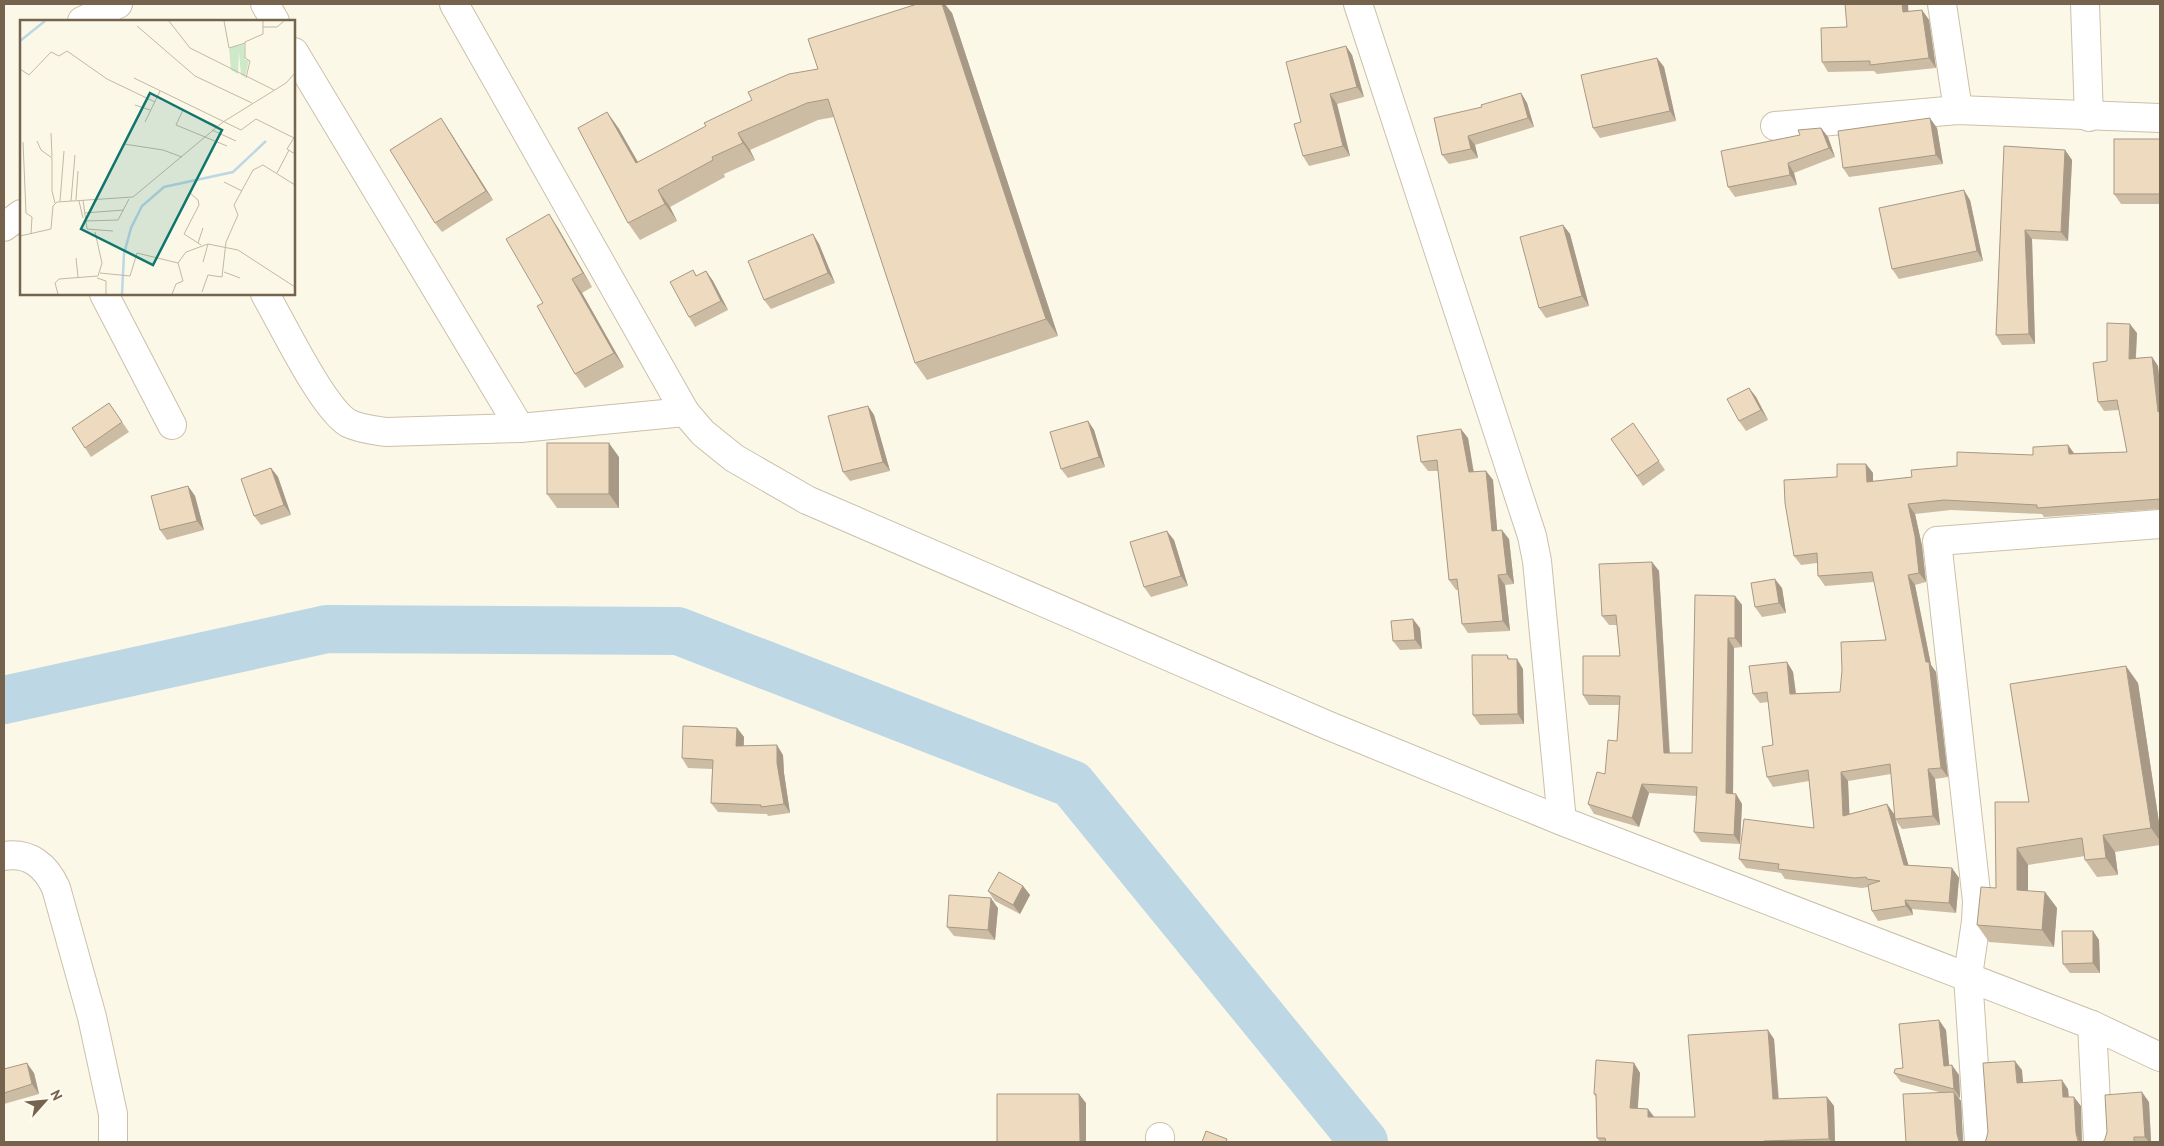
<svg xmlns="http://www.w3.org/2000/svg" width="2164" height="1146" viewBox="0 0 2164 1146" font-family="'PT Sans',sans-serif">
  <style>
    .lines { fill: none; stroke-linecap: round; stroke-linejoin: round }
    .river { stroke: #bdd7e5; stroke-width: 48 }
    .minor-casing { stroke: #cbc0ab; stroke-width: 30 }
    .minor { stroke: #fff; stroke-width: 28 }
    .wall { fill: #cdbca4 }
    .shaded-wall { fill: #a79986 }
    .building { fill: #eedbbf; stroke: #a79986 }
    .inset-river { fill: none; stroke: #bdd7e5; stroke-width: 2.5 }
    .inset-road { fill: none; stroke: #c2b8a5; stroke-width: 1 }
    .view { fill: #0f766e; fill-opacity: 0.15; stroke: #0f766e; stroke-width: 2.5 }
    .inset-edge { fill: none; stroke: #75634d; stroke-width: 2.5 }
  </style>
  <rect width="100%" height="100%" fill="#fcf8e8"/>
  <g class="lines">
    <!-- river -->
    <path class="river" d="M4,700L327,629L678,631L1072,784L1364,1142"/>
    <!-- minor casing -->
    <g class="minor-casing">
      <g id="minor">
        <path d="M265,4L275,21"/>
        <path d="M454,4L685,412L703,433L734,458L807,500L1327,725L1562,821L2092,1025L2160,1057"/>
        <path d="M1358,4L1532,536L1537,561L1562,821"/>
        <path d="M1942,4L1958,110"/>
        <path d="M2085,4L2089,117"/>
        <path d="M82,21L118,4"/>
        <path d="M294,52L520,428"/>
        <path d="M1775,126L1958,110L2160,118"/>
        <path d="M4,227L21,214"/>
        <path d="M104,294L172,425"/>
        <path d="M265,294C282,323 322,407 348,423C360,429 373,430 386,432L520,428L685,412"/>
        <path d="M4,856C30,852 46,866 56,888L92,1017L113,1114V1142"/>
        <path d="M2092,1025L2098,1142"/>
        <path d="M1160,1142V1137"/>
        <path d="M1979,1142L1968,976L1976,921L1977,901L1937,541L2160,524"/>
      </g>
    </g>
    <!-- minor -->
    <use href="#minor" class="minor"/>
  </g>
  <!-- wall -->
  <g class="wall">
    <path d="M1908,4V11L1922,10L1929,20L1936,68L1877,74L1874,71L1828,72L1822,62L1847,27Z"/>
    <path d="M952,13L1058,336L927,380L915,363L834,117L818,120L750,150L755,160L724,174L725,177L670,207L677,221L640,240L628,223L607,112L619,129L638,162L818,69Z"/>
    <path d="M1346,46L1352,55L1364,97L1337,104L1350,156L1309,166L1303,156L1301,122Z"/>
    <path d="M1657,58L1664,67L1676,121L1600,138L1593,128Z"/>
    <path d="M1521,93L1527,103L1534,127L1475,145L1478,158L1449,164L1442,155L1482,107Z"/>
    <path d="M447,127L493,200L442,232L435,223Z"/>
    <path d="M1821,128L1828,137L1835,157L1794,173L1797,185L1735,197L1728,187L1800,135Z"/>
    <path d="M1937,128L1943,164L1849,177L1843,168Z"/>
    <path d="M2160,139V204H2121L2114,194Z"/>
    <path d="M2004,146L2065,150L2072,160L2068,241L2032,239L2035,344L2002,345L1996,335Z"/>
    <path d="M1970,200L1983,261L1899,279L1892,269Z"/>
    <path d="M1563,225L1570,234L1589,306L1546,318L1539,308Z"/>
    <path d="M558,228L592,287L582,293L624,367L585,388L575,374L543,303Z"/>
    <path d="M813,234L819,244L835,283L771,309L764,300Z"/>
    <path d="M693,270L697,276L706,271L713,281L728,310L695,327L689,317Z"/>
    <path d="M2137,333L2136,358L2152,357L2158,366L2160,385V509L2044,517L2042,514L1951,510L1915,514L1922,546L1926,582L1915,585L1931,665L1936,672L1948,777L1935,779L1940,825L1902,829L1895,819L1891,774L1848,781L1849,814L1887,804L1894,814L1908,865L1952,868L1959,878L1956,913L1912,909L1913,915L1878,921L1872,911L1868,887L1862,888L1785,879L1781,873L1746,868L1739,859L1814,828L1809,781L1773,787L1767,777L1773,745L1768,702L1760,703L1753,694L1787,662L1793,672L1796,693L1840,692L1886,640L1874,582L1825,586L1818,576L1817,563L1801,565L1794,556L1837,477L1866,464L1873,473V481L1912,477L1957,466L2033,455L2068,445L2074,453L2127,452L2119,410L2104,411L2098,402L2107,361Z"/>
    <path d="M1749,388L1756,397L1768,420L1746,431L1739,421Z"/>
    <path d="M109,403L129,432L91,457L72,428Z"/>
    <path d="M868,406L874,415L890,471L850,481L843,472Z"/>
    <path d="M1088,421L1094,430L1105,467L1068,478L1061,469Z"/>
    <path d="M1633,423L1665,470L1643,486L1611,439Z"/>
    <path d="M1468,438L1474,472L1486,471L1493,480L1497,530L1509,539L1514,584L1505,585L1510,631L1468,633L1462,624L1458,590H1456L1449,580L1438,471H1428L1421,462Z"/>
    <path d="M619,457V508H557L547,494Z"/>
    <path d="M271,468L278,477L291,515L261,525L254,516Z"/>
    <path d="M188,486L195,496L204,530L167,540L160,530Z"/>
    <path d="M1174,540L1188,586L1151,597L1144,587Z"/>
    <path d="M1652,562L1659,571L1670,753H1692L1735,596L1742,605V647L1734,648L1733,794H1736L1742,804L1740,844L1701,842L1694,832L1697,796L1649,793L1639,827L1594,814L1588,804L1605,774L1617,741L1619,705H1589L1583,695L1620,656L1617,625H1609L1602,616Z"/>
    <path d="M1782,588L1786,613L1762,617L1755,607Z"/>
    <path d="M1420,628L1422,649L1400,650L1393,641Z"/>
    <path d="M1507,655L1510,659L1523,669L1524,724L1480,725L1473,715Z"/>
    <path d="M2138,683L2160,829V845L2115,852L2118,875L2097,877L2085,860V856L2028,865V891L2045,892L2057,908L2054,947L1989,942L1977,925L1996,888L2029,802Z"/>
    <path d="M737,728L744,737V746L783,755L784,773L790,813L768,816L767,814L718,812L711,803L712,769L688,768L682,758Z"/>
    <path d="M1023,886L1030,895L1020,914L995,901L988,891Z"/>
    <path d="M998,908L995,940L954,936L947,927Z"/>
    <path d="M2093,931L2099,940L2100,973H2070L2063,964Z"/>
    <path d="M1946,1030L1949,1065L1959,1075L1960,1098L1958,1097L1961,1101L1963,1142H1906L1939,1092L1901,1082L1894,1073L1903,1068Z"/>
    <path d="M1774,1039L1779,1099L1827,1097L1834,1106L1835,1142H1600L1597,1138L1596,1097L1594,1094L1634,1063L1640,1073L1638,1108L1648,1109L1654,1117H1695Z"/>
    <path d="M4,1068V1069L34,1073L39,1094L4,1104Z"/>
    <path d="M2149,1102L2151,1142H2103Z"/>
  </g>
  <!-- shaded-wall -->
  <g class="shaded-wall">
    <path d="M942,4H945L952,13L1058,336L1046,319Z"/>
    <path d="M1902,4H1908L1909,22L1903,12Z"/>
    <path d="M1922,10L1929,20L1936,68L1929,58Z"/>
    <path d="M1346,46L1352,55L1364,97L1357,87Z"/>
    <path d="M1657,58L1664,67L1676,121L1670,111Z"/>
    <path d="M1521,93L1527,103L1534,127L1528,118Z"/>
    <path d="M1330,94L1337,104L1350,156L1343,146Z"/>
    <path d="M607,112L619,129L648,180L636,163Z"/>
    <path d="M441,118L447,127L493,200L486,191Z"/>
    <path d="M1930,118L1937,128L1943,164L1936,155Z"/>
    <path d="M1821,128L1828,137L1835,157L1829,148Z"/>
    <path d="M738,133L750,150L755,160L743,143Z"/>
    <path d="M1468,136L1475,145L1478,158L1471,149Z"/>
    <path d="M2065,150L2072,160L2068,241L2061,232Z"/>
    <path d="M1788,163L1794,173L1797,185L1790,175Z"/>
    <path d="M658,190L670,207L677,221L665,204Z"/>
    <path d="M1964,190L1970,200L1983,261L1977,251Z"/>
    <path d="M549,214L558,228L592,287L583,273Z"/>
    <path d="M1563,225L1570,234L1589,306L1582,296Z"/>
    <path d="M2025,230L2032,239L2035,344L2029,334Z"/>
    <path d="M813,234L819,244L835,283L828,273Z"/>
    <path d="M706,271L713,281L728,310L721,301Z"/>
    <path d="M572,279L582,293L624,367L614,353Z"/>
    <path d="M2130,324L2137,333L2135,369L2129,359Z"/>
    <path d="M2152,357L2158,366L2160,385V416L2158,412Z"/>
    <path d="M1749,388L1756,397L1768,420L1761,410Z"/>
    <path d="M868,406L874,415L890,471L883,462Z"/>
    <path d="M1088,421L1094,430L1105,467L1099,457Z"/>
    <path d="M1461,429L1468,438L1475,482L1469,472Z"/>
    <path d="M609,443L619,457V508L609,494Z"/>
    <path d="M2068,445L2075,455L2069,454Z"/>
    <path d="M1866,464L1873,473V491L1867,482Z"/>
    <path d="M271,468L278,477L291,515L284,505Z"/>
    <path d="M1486,471L1493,480L1498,540L1492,531Z"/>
    <path d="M188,486L195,496L204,530L197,521Z"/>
    <path d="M1908,504L1915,514L1922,546L1926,582L1919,573Z"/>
    <path d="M1502,530L1509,539L1514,584L1507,574Z"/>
    <path d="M1167,531L1174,540L1188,586L1181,576Z"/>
    <path d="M1652,562L1659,571L1670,763L1664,753Z"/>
    <path d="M1498,575L1505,585L1510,631L1503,621Z"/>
    <path d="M1908,575L1915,585L1931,665L1936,672L1948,777L1941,768L1926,662Z"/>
    <path d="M1775,579L1782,588L1786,613L1779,603Z"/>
    <path d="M1735,596L1742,605V647L1735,638Z"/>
    <path d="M1413,619L1420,628L1422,649L1415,640Z"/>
    <path d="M1728,638L1734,648L1733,803L1726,793Z"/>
    <path d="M1517,659L1523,669L1524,724L1518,714Z"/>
    <path d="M1787,662L1793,672L1797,703L1790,694Z"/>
    <path d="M2126,666L2138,683L2160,829V841L2151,828Z"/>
    <path d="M737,728L744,737L743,756L736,746Z"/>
    <path d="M777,745L783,755L784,773L790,813L784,804L777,763Z"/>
    <path d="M1928,769L1935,779L1940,825L1933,816Z"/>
    <path d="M1841,772L1848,781L1850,826L1843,816Z"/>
    <path d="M1642,784L1649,793L1639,827L1632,818Z"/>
    <path d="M1736,794L1742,804L1740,844L1734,835Z"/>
    <path d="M1887,804L1894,814L1911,874L1904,865Z"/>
    <path d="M2103,835L2115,852L2118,875L2106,858Z"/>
    <path d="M2017,848L2028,865V906L2017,890Z"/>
    <path d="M1952,868L1959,878L1956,913L1949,903Z"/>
    <path d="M1023,886L1030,895L1020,914L1013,905Z"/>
    <path d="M2045,892L2057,908L2054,947L2042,930Z"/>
    <path d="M991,898L998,908L995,940L988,930Z"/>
    <path d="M1905,900L1912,909L1913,915L1906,906Z"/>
    <path d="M2093,931L2099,940L2100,973L2093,963Z"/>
    <path d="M1939,1020L1946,1030L1950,1075L1944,1066Z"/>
    <path d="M1768,1030L1774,1039L1779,1109L1773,1099Z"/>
    <path d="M2015,1061L2022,1070L2024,1093L2017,1083Z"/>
    <path d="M27,1063L34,1073L39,1094L32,1084Z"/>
    <path d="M1634,1063L1640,1073L1637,1117L1630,1108Z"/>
    <path d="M1952,1065L1959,1075L1960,1098L1954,1089Z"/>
    <path d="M2062,1080L2068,1089L2070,1107L2063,1097Z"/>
    <path d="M1954,1092L1961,1101L1963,1142H1960L1957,1134Z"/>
    <path d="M2142,1092L2149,1102L2151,1142H2149L2145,1137Z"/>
    <path d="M1079,1094L1086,1103V1142H1080Z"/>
    <path d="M1827,1097L1834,1106L1835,1142H1832L1829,1139Z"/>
    <path d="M2074,1097L2081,1106L2082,1142H2079L2076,1133Z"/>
    <path d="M1648,1109L1655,1118L1648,1117Z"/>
  </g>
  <!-- building -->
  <g class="building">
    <path d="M917,4H942L1046,319L915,363L828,99L807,103L738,133L743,143L712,157L713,160L658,190L665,204L628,223L578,128L607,112L636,163L706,126L704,123L752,100L748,92L789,74L818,69L808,39Z"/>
    <path d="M1845,4H1902L1903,12L1922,10L1929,58L1870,65V61L1822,62L1821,28L1847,27Z"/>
    <path d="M1346,46L1357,87L1330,94L1343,146L1303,156L1294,124L1301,122L1286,62Z"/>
    <path d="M1657,58L1670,111L1593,128L1581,75Z"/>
    <path d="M1521,93L1528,118L1468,136L1471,149L1442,155L1434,118L1482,107L1481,105Z"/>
    <path d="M441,118L486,191L435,223L390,150Z"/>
    <path d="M1930,118L1936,155L1843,168L1838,131Z"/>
    <path d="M1821,128L1829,148L1788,163L1790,175L1728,187L1721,151L1800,135L1798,130Z"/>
    <rect x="2114" y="139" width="46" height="55"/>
    <path d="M2004,146L2065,150L2061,232L2025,230L2029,334L1996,335Z"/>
    <path d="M1964,190L1977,251L1892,269L1879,208Z"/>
    <path d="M549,214L583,273L572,279L614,353L575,374L537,306L543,303L506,239Z"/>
    <path d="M1563,225L1582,296L1539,308L1520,237Z"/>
    <path d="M813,234L828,273L764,300L748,261Z"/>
    <path d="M693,270L696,276L706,271L721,301L689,317L670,282Z"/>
    <path d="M2107,323L2130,324L2129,359L2152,357L2158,412L2160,411V499L2037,508V505L1944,500L1908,504L1915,536L1919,573L1908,575L1926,662H1929L1941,768L1928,769L1933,816L1895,819L1890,764L1841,772L1843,816L1887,804L1904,865L1952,868L1949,903L1905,900L1906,906L1872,911L1868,885L1880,881L1867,879L1866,877L1855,878L1778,869L1779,864L1739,859L1744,819L1814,828L1808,770L1767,777L1762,747L1773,745L1767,692L1753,694L1749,666L1787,662L1790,694L1840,692L1842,670L1841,642L1886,640L1872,572L1818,576L1817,553L1794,556L1785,503L1784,480L1837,477V464H1866L1867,482L1912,477L1911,470L1957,466V452L2033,455V447L2068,445L2069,454L2127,452L2117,400L2098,402L2093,363L2107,361Z"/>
    <path d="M1749,388L1761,410L1739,421L1727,399Z"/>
    <path d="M109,403L122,422L85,448L72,428Z"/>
    <path d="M868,406L883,462L843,472L828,416Z"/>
    <path d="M1088,421L1099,457L1061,469L1050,432Z"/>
    <path d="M1633,423L1659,461L1637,476L1611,439Z"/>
    <path d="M1461,429L1469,472L1486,471L1492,531L1502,530L1507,574L1498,575L1503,621L1462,624L1457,579L1449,580L1437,460L1421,462L1417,436Z"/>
    <rect x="547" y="443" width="62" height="51"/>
    <path d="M271,468L284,505L254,516L241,479Z"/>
    <path d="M188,486L197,521L160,530L151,496Z"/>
    <path d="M1167,531L1181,576L1144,587L1130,542Z"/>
    <path d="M1652,562L1664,753H1692L1695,595L1735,596V638H1728L1726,793L1736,794L1734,835L1694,832L1697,787L1642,784L1632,818L1588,804L1597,772L1605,774L1608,740L1617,741L1620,696L1583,695V656H1620L1616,615L1602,616L1599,564Z"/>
    <path d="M1775,579L1779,603L1755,607L1751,583Z"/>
    <path d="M1413,619L1415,640L1393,641L1391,621Z"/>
    <path d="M1472,655H1507L1508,659H1517L1518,714L1473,715Z"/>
    <path d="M2126,666L2151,828L2103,835L2106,858L2085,860L2082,838L2017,848V890L2045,892L2042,930L1977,925L1981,887L1996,888L1995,802H2029L2010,684Z"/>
    <path d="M683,726L737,728L736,746L777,745V763L784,804L761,807V805L711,803L713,760L682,758Z"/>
    <path d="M999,872L1023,886L1013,905L988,891Z"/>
    <path d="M949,895L991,898L988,930L947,927Z"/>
    <path d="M2062,931H2093V963L2063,964Z"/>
    <path d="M1939,1020L1944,1066L1952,1065L1954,1089L1894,1073L1895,1069L1903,1068L1899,1024Z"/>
    <path d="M1768,1030L1773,1099L1827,1097L1829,1139L1764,1141V1142H1606L1605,1138H1597L1596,1094H1594L1596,1060L1634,1063L1630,1108L1648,1109V1117H1695L1688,1035Z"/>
    <path d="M2015,1061L2017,1083L2062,1080L2063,1097H2074L2076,1133L2078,1141L2080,1142H1984L1986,1140L1988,1132L1983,1063Z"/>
    <path d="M27,1063L32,1084L4,1093V1069Z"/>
    <path d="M1954,1092L1957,1134L1959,1141L1961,1142H1906L1903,1094Z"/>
    <path d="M2142,1092L2145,1137H2134V1142H2103L2105,1139L2107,1132L2105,1095Z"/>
    <path d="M997,1094H1079L1080,1142H997Z"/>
    <path d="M1206,1131L1227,1139L1226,1142H1202Z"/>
  </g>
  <!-- overview -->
  <g transform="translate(20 20)">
    <rect width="275" height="275" fill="#fcf8e8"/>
    <path d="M224,24L225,40H229L225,57L221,55L219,32L218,54L211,50L209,28Z" fill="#cee9c7"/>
    <path class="inset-river" d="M0,21L25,1M102,274L104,234L111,208L122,186L144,167L213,152L246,121"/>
    <path class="inset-road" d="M149,1L170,28L254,70M204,1L209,28L225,23M117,6L175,56L232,83M243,7H257L264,1M0,49L9,55L31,32L39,36L47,31L87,59L135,82M114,58L221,110L236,99L274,118M226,58L230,41L225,38V22L243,14V1M115,85L130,90M125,102L140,71M197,106L163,90L156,105L207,126M192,110L216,121M31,113L32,137M275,116L267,129L275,134M17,121L21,130L32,138V171L35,183M3,122L6,193L12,197L11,214M104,124L143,130L162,137M257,153L269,130M204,162L222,171M169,172L178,180L179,185L164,214L181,225M56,180L58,151M63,180L67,209L93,211M40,181L44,131M51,181L55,135M59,181L63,198M64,193L104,190M65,201L98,200L109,179M0,216L31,209L33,186L37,182L113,177L203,102L266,63L275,53M178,223L183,208M56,238L58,257M183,242L188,224M204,252L220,258M80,253L110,256L117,233L158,243L166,232L188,224L218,230L275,267M77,258L86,261V274M182,272L188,255L202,257L206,222L218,195L214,185L233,150L243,145L275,165M38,274L35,263L39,259L78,256L82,243L75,212M152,274L156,264L163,261L158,243"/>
    <path class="view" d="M130,73L202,110L133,245L61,209Z"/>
    <rect width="275" height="275" class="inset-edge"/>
  </g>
  <!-- border -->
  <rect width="2164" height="1146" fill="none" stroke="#75634d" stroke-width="10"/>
  <!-- north arrow -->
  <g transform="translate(45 1101) rotate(63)" stroke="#fefbef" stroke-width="4" paint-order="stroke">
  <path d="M0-4L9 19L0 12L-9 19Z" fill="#75634d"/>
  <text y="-8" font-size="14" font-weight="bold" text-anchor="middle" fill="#75634d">N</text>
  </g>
</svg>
